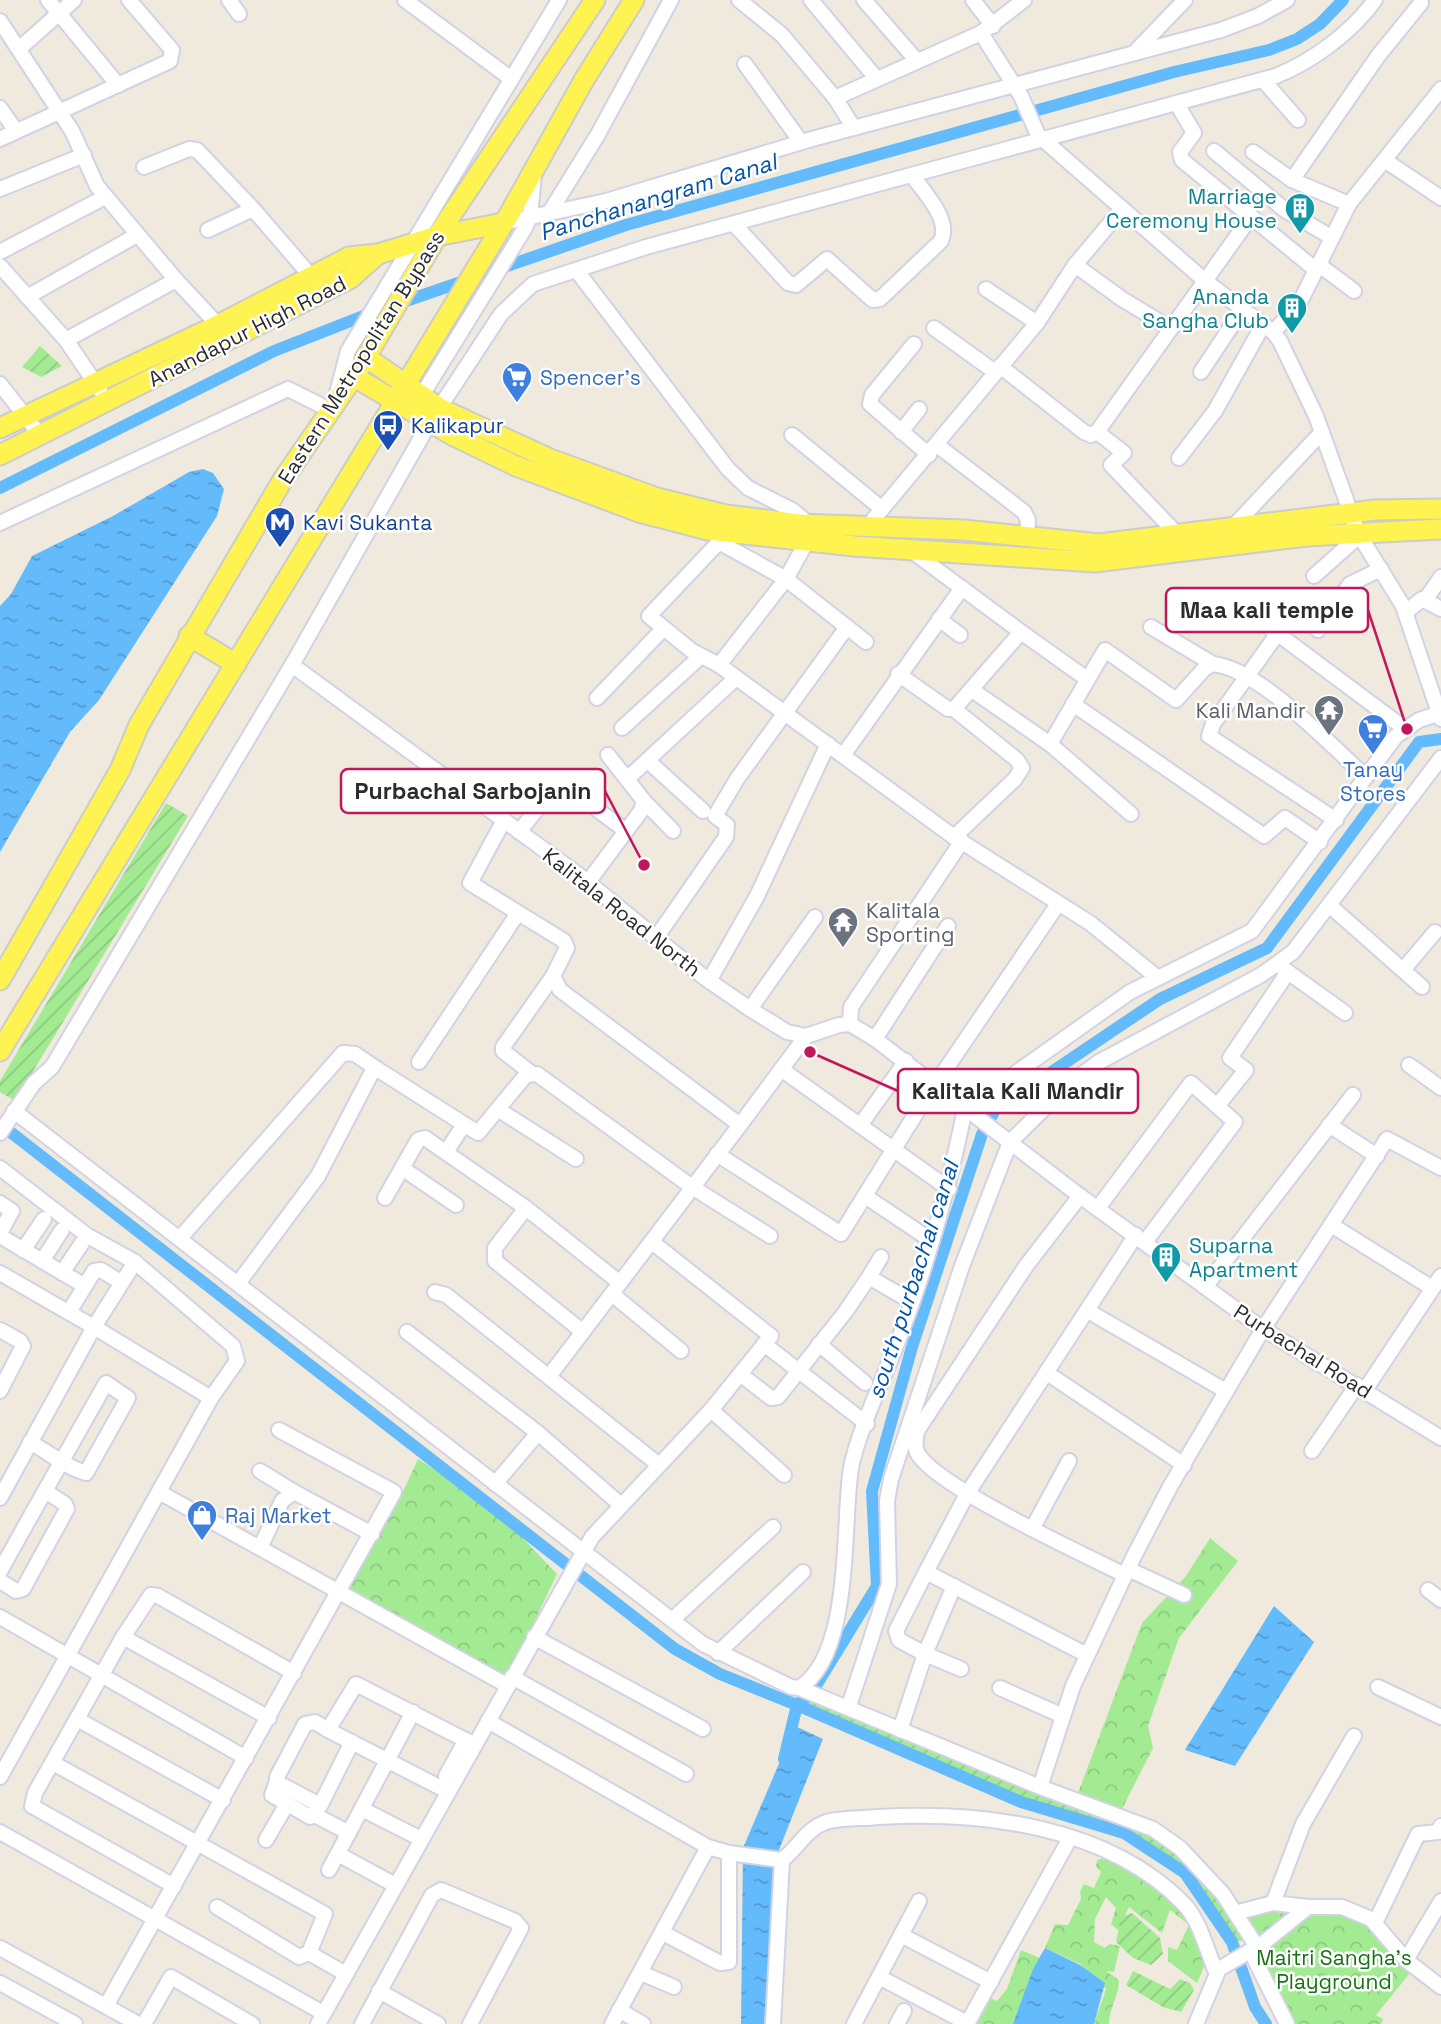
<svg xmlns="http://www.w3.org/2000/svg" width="1441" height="2024" viewBox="0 0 1441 2024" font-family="'Space Grotesk',sans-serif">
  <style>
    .park { fill: url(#park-crowns) }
    .garden { fill: url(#garden-furrows) }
    .water { fill: url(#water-ripples) }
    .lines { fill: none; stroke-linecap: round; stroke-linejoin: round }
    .canal { stroke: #64bbfc; stroke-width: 12 }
    .minor-casing { stroke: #d2d2e6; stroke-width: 18 }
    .major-casing { stroke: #ccc; stroke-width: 23 }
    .minor { stroke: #fff; stroke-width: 14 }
    .major { stroke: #fff351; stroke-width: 19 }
    .labels { text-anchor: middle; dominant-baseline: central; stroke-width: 5; stroke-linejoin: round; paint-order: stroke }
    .culture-label { font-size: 21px; fill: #0d838f; stroke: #fff; text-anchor: end }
    .street-label { font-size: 21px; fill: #2c2c2c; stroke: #fff }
    .shop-label { font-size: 21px; fill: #366cbe; stroke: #fff; text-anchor: start }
    .transit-label { font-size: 21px; fill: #164399; stroke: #fff; text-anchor: start }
    .worship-label { font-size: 21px; fill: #5b616d; stroke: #fff; text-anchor: end }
    .park-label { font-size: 21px; fill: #167212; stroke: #fff }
    .water-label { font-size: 23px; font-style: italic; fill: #0054ab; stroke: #fff }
    .leader { fill: none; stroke: #c2185b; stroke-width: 2.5 }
    .callout-dot { fill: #c2185b; stroke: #fff; stroke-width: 2.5 }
    .callout { fill: #fff; stroke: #c2185b; stroke-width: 2.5 }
    .callout-label { font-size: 23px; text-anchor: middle; font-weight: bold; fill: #2c2c2c }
  </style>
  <defs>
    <pattern id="park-crowns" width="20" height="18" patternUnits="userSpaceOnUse" patternTransform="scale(1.75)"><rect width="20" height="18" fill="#a3eb93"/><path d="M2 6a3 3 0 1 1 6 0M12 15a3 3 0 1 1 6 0" fill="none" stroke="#8cca7f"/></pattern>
    <pattern id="garden-furrows" width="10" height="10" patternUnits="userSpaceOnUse" patternTransform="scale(1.75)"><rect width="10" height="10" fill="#a3eb93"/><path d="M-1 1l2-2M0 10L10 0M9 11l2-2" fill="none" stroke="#8cca7f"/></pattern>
    <pattern id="water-ripples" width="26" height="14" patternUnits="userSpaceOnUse" patternTransform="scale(1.75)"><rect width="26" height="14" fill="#64bbfc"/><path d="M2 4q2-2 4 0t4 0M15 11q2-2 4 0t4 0" fill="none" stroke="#5398cc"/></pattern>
  </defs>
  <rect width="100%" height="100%" fill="#efeadd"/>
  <!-- park -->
  <g class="park">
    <path d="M418,1459L492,1506L557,1574L507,1679L349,1589L397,1504Z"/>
    <path d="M1210,1538L1238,1561L1179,1638L1148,1726L1153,1748L1122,1809L1078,1793L1142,1623L1186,1576Z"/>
    <path d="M1104,1858L1120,1860L1135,1870L1188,1914L1207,1960L1197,1983L1168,1961V1947L1177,1950L1189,1925L1170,1910L1162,1933L1129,1907L1118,1930L1111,1924L1116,1908L1106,1897L1095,1919L1094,1942L1105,1948L1110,1944L1120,1946L1114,1972L1106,1971L1119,1980C1119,1996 1109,2008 1109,2024H1094L1106,1989L1080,1964L1045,1948L1055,1924L1068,1925L1081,1899L1080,1892L1084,1884L1094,1888L1101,1872L1096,1866L1097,1860Z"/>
    <path d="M1273,1906L1291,1910L1280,1933L1321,1911L1339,1912L1378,1929L1410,1973L1376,2015L1383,2019L1381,2024H1281L1255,1947L1235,1913Z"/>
    <path d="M1021,1950L1040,1958L1013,2024H974L986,1996L997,2001L1007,1989Z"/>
  </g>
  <!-- garden -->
  <g class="garden">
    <path d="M40,346L62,366L41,377L22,367Z"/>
    <path d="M166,803L188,816L15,1101L0,1092V1081Z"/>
    <path d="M815,1696L1154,1833L1220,1889L1246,1940L1232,1942L1185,1873L1124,1833L1021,1802L797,1705Z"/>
    <path d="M1132,1913L1160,1938L1163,1954L1151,1965L1133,1958L1116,1942L1121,1917Z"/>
    <path d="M1133,1971L1170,1989L1180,1979L1190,1983L1194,1990L1181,2012L1163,2007L1126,1985Z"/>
  </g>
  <!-- water -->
  <g class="water">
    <path d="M203,469L213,473L224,489L217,516L99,700L70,732L0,852V606L11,594L32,556L113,516L189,472Z"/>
    <path d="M1274,1606L1314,1642L1235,1766L1185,1750Z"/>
    <path d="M795,1726L823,1739L775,1860L773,2003L767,2024H741L743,1848Z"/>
    <path d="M1045,1948L1080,1965L1105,1983L1094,2024H1013L1033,1969Z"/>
  </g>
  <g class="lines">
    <!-- canal -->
    <g class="canal">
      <path d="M0,488L274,351L371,313L626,225L1174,72L1269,50L1297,39L1320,24L1343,0"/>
      <path d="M0,1124L675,1649L720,1674L797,1705L1021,1802L1124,1833L1185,1873L1232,1942L1255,2007L1266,2024"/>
      <path d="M784,1759L797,1705L812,1692L877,1586L872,1491L912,1347L982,1134L995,1110L1160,999L1267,948L1419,742L1441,739"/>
    </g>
    <!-- minor casing -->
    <g class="minor-casing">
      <g id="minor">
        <path d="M48,0L118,85"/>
        <path d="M229,0L239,14"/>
        <path d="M405,0L510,78"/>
        <path d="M739,0L782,35L835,98L854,128"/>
        <path d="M811,0L876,78"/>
        <path d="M864,0L917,61"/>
        <path d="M973,0L993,26"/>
        <path d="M0,21L72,131L97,186L176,280L218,325"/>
        <path d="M981,33L1021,96L1038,135L1204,280L1273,332L1280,341L1316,416L1358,533L1403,606L1441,719"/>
        <path d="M20,48L74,0"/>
        <path d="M1135,52L1185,0"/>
        <path d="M745,64L801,142"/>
        <path d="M1263,80L1298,120"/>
        <path d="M835,98L981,33L1024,0"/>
        <path d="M1177,104L1194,133L1180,152L1182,160L1316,270"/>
        <path d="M0,108L16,131"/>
        <path d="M0,139L170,61L172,50L129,0"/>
        <path d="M1214,151L1285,210L1331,237"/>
        <path d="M1253,152L1292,180L1349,204"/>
        <path d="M1386,161L1441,198"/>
        <path d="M144,167L189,149L197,150L253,209"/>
        <path d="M1292,180L1378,56L1421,3"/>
        <path d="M0,189L84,155"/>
        <path d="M548,215L597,136L671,0"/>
        <path d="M503,223L606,201L812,139L1221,30L1258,16L1287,0"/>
        <path d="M734,224L788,283L796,285L827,259L867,295L873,300L880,299L941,241C951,219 924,193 912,175"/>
        <path d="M208,230L253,209L316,282"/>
        <path d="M0,252L105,197"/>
        <path d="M1318,264L1354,291"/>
        <path d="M1075,265L1122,299L1170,328"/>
        <path d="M0,266L66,340L100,390"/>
        <path d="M577,271L728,469L748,488L792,510L809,524L807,541L786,579L719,665"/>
        <path d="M986,289L1037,323"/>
        <path d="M27,297L137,235"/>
        <path d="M934,328L995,372"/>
        <path d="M1273,332L1298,306L1349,204L1441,89"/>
        <path d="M66,340L176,280"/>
        <path d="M914,344L872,395L870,404L929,455"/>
        <path d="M1000,366L1084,432L1091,435L1097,432L1250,218"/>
        <path d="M1201,372L1242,310"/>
        <path d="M0,384L40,435"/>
        <path d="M336,397L348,351L559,0"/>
        <path d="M417,403L525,228L530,216L534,175"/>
        <path d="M901,432L919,409"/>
        <path d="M1097,432L1124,453L1111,465L1178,535"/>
        <path d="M792,435L882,509"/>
        <path d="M937,445L1024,512L1028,520L1027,538"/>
        <path d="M1179,458L1215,411L1263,325"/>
        <path d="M0,523L288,389L330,410"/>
        <path d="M867,527L1037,323L1075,265L1122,209"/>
        <path d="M1232,528L1322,432"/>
        <path d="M909,549L1021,632"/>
        <path d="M1314,576L1360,535"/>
        <path d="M1426,599L1441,577"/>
        <path d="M1234,601L1404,728"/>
        <path d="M1406,612L1422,599L1441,609"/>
        <path d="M939,619L960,635"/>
        <path d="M1151,627L1213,664"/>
        <path d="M1318,630L1350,584L1381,569"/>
        <path d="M1278,633L1213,724L1209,736L1336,820"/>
        <path d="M866,642L786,579L719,542L649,616L692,651L719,665L954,837L1090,923L1158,978"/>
        <path d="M292,665L584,879L705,978L750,1009L787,1032L806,1036L839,1025L850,1024L875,1039L1080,1196L1263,1329L1441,1438"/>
        <path d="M898,674L948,709H954L1021,632L1087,679"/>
        <path d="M972,690L1050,744"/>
        <path d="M597,698L663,629"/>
        <path d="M1073,704L1264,836L1285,818L1320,842"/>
        <path d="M622,728L700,657"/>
        <path d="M844,754L962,588"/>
        <path d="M648,761L703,811"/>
        <path d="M627,779L736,678"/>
        <path d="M644,801L673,831"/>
        <path d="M1131,814L1050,744L1105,650L1176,700L1205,668L1213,664C1260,669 1330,745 1366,777"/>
        <path d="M504,820L470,883L564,941L567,948L553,976L560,990L740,1125L806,1036"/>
        <path d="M519,832L559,781L626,831"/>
        <path d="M954,837L1015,779L1022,768L1017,760L954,709"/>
        <path d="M588,882L641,811L644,801L608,755"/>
        <path d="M1329,905L1422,987"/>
        <path d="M656,938L726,837L727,825L715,816L737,779L847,627"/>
        <path d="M1281,967L1345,1013"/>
        <path d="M1403,970L1435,932"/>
        <path d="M709,981L757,896L828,744"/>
        <path d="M750,1009L815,917"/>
        <path d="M850,1024L851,1007L962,841"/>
        <path d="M875,1039L948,926"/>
        <path d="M419,1062L518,913"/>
        <path d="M1409,1065L1441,1088"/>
        <path d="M781,1069L949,1189"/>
        <path d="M531,1073L503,1051V1047L553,976"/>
        <path d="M935,1085L1058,904"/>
        <path d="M499,1110L576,1159"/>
        <path d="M14,1111L703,1644L791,1687L799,1688C853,1655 842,1523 851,1468C858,1430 887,1372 901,1333C929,1260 949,1186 965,1109L1130,992L1252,931L1396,736L1419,720L1441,713"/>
        <path d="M861,1124L906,1061"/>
        <path d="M1329,1125L1377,1156"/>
        <path d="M0,1133L34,1083L52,1067L292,665L430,422L501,314L533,284L646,247L1276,76C1313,61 1352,32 1375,0"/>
        <path d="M446,1152L463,1126"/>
        <path d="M717,1154L841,1234L920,1107"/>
        <path d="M0,1168L88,1236L135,1262L233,1346L237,1361L211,1398L0,1777"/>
        <path d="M402,1168L456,1205"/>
        <path d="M865,1196L932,1241"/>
        <path d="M1080,1196L1026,1266L917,1431C916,1438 914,1446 917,1452C932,1485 1087,1556 1125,1575"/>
        <path d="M385,1198L418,1140L425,1138L526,1208"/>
        <path d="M0,1203L12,1211L0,1233"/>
        <path d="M1098,1208L1191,1083L1217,1106L1246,1070L1230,1058L1288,972"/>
        <path d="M1333,1226L1432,1288"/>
        <path d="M0,1236L85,1286"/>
        <path d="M180,1238L343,1053L355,1054L377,1069"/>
        <path d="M1145,1242L1235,1122L1217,1106"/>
        <path d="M23,1250L44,1219"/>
        <path d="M42,1261L62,1230"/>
        <path d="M135,1262L94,1327L211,1398"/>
        <path d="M0,1273L94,1327L0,1498"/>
        <path d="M62,1273L82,1243"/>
        <path d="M869,1277L881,1257"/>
        <path d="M239,1282L318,1176L372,1072L377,1069L478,1133L526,1075L537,1074L692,1187L770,1236"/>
        <path d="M1205,1287L1353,1095"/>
        <path d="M435,1292L446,1295L659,1465"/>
        <path d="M612,1294L681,1351"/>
        <path d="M1088,1311L1226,1391"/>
        <path d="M69,1312L94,1271L101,1270L114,1278"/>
        <path d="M0,1330L20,1341L23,1346L0,1391"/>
        <path d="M407,1332L538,1433L621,1505"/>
        <path d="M583,1332L495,1261V1248L526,1208L620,1283"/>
        <path d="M764,1344L867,1424"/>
        <path d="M819,1344L865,1383"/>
        <path d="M1047,1373L1184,1465"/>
        <path d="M740,1374L771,1398L778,1397L846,1311L869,1277L912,1302"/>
        <path d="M550,1375L740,1125"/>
        <path d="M1365,1390L1441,1276"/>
        <path d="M711,1410L784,1475"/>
        <path d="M1312,1451L1357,1385"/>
        <path d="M260,1471L294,1492"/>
        <path d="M495,1484L538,1433"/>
        <path d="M159,1492L508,1686"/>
        <path d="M1032,1529L1069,1461"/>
        <path d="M260,1548L282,1501L294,1492L372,1534"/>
        <path d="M1128,1569L1184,1595"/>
        <path d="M0,1571C35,1508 71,1445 106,1383L128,1398L86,1473C67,1468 48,1452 30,1442"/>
        <path d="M926,1572L967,1494L1136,1235"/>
        <path d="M0,1581L16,1591L23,1589L67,1509L65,1504L45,1491"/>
        <path d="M954,1586L925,1654L961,1669"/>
        <path d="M1428,1590L1441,1600"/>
        <path d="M0,1617L246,1758"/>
        <path d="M672,1620L773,1527"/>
        <path d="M123,1637L269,1718"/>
        <path d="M534,1637L703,1729"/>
        <path d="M718,1653L803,1572"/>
        <path d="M512,1677L686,1774"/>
        <path d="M1378,1687L1441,1717"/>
        <path d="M799,1688L1040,1787L1153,1829L1180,1848L1223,1894L1257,1947"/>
        <path d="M1000,1688L1063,1716"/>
        <path d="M849,1706L889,1584L887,1501L891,1479L962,1266L1010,1142L1069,1084L1099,1062L1261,975L1293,952L1441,758"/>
        <path d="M77,1719L223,1800"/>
        <path d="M488,1721L708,1847L729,1853L782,1860C798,1848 806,1829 826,1822C843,1817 862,1819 879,1817C983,1811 1108,1826 1184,1904C1200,1921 1207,1951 1216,1972"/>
        <path d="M328,1730L447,1791"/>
        <path d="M900,1730L925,1654L899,1640L896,1631L926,1572L1087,1655"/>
        <path d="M53,1763L325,1914L309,1953L346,1974"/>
        <path d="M446,1776L466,1740"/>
        <path d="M277,1781L272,1795L310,1817L315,1815L318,1804L278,1783L277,1777L305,1724L315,1722L328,1730L356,1684L475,1745"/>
        <path d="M1040,1787L1073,1686L1134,1556L1171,1485L1263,1329L1387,1139L1441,1168"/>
        <path d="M320,1806L352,1742"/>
        <path d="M362,1809L421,1839"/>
        <path d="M315,1815L349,1833"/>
        <path d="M0,1832L323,2013"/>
        <path d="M266,1840L287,1804"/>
        <path d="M338,1854L395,1885"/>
        <path d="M329,1870L413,1712"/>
        <path d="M174,1886L32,1806L35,1793L123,1637L151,1595L158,1596L294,1673"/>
        <path d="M1273,1903L1308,1907"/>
        <path d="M217,1907L299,1957L309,1953"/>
        <path d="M1235,1913L1273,1903L1303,1824L1354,1736"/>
        <path d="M1375,1923L1418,1834L1438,1832L1441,1826"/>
        <path d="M663,1933L720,1963L729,1962V1853"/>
        <path d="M901,1935L991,1982"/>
        <path d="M1262,1944L1255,1960L1287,2024"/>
        <path d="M0,1948L138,2024"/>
        <path d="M1406,1960L1441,1901"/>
        <path d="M641,1973L674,1987"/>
        <path d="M879,1977L967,2023"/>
        <path d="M0,1983L75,2024"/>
        <path d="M379,1991L438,2024"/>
        <path d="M106,2006L394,1492L279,1430"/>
        <path d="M619,2010L643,2024"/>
        <path d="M144,2024L171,1977L252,2024"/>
        <path d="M318,2024L592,1537L711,1410L771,1336L652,1242"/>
        <path d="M362,2024L432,1895L441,1890L515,1921L521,1928L470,2024"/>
        <path d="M612,2024L708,1847"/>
        <path d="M773,2024L782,1860"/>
        <path d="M854,2024L919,1901"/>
        <path d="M897,2024L904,2011"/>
        <path d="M967,2024L1070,1838"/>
        <path d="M1196,2024L1219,1969L1262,1944L1308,1907H1342L1371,1919L1406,1960L1441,1987"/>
      </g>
    </g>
    <!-- major casing -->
    <g class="major-casing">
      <g id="major">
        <path d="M366,357L441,409L550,459L657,498L726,515L799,524L964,530L1099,544L1375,510L1441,509"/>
        <path d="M353,376L454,436L516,466L639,512L708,530L854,546L1095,562L1307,536L1441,529"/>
        <path d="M0,428L218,325L349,257L378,254L437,236L503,223"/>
        <path d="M0,455L351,278L378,254"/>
        <path d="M189,636L236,664"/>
        <path d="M0,980L120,770L139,725L282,481L359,369L437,236L595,0"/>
        <path d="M0,1051L510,213L584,80L634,0"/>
      </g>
    </g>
    <!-- minor -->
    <use href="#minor" class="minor"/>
    <!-- major -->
    <use href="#major" class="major"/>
  </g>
  <!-- icons -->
  <defs>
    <g id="building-pin" transform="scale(1.575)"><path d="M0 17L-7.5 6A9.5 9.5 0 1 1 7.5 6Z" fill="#0f9aa8" stroke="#fff"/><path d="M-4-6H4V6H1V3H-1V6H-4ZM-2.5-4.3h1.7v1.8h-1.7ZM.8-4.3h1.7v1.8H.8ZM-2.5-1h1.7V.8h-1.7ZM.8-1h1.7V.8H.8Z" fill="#fff"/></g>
    <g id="supermarket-pin" transform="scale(1.575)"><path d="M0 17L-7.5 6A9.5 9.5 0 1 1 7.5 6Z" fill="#3f7fe0" stroke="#fff"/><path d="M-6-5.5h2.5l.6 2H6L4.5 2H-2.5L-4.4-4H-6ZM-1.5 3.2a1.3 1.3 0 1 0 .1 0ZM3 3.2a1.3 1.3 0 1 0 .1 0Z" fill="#fff"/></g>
    <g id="bus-pin" transform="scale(1.575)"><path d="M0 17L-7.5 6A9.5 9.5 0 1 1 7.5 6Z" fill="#1a4fb4" stroke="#fff"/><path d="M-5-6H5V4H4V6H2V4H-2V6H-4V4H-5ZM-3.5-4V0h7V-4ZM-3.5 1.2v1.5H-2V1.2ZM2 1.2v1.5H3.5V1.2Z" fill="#fff"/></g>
    <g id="metro-pin" transform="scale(1.575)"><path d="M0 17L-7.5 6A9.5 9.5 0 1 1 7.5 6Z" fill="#1a4fb4" stroke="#fff"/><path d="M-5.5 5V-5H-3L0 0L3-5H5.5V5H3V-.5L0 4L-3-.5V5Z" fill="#fff"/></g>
    <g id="temple-pin" transform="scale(1.575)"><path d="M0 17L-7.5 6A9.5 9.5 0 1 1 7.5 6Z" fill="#6b7280" stroke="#fff"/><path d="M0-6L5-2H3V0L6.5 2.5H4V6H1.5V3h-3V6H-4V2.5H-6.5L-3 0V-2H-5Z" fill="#fff"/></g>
    <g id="shop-pin" transform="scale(1.575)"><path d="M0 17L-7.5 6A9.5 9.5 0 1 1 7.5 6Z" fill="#3f7fe0" stroke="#fff"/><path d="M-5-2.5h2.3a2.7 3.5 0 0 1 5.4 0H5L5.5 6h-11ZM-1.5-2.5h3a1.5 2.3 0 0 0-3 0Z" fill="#fff"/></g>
  </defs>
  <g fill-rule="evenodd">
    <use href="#building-pin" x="1300" y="208"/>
    <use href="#building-pin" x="1292" y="308"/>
    <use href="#supermarket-pin" x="517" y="377"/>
    <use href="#bus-pin" x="388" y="425"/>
    <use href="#metro-pin" x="280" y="522"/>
    <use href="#temple-pin" x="1329" y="710"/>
    <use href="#supermarket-pin" x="1373" y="729"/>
    <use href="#temple-pin" x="843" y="922"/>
    <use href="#building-pin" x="1166" y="1257"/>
    <use href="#shop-pin" x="202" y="1515"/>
  </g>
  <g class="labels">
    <!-- culture labels -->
    <g class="culture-label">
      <text x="1277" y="196">Marriage<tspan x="1277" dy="24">Ceremony House</tspan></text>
      <text x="1269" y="296">Ananda<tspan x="1269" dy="24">Sangha Club</tspan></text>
      <text x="1189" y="1245" text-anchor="start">Suparna<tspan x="1189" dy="24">Apartment</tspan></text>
    </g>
    <!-- street labels -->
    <g class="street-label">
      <text transform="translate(247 331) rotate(-27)">Anandapur High Road</text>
      <text transform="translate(361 357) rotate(-58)">Eastern Metropolitan Bypass</text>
      <text transform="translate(622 912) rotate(38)">Kalitala Road North</text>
      <text transform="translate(1303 1351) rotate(32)">Purbachal Road</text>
    </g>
    <!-- shop labels -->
    <g class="shop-label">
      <text x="540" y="377">Spencer's</text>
      <text x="1373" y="769" text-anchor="middle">Tanay<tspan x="1373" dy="24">Stores</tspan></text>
      <text x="225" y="1515">Raj Market</text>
    </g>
    <!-- transit labels -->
    <g class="transit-label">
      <text x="411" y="425">Kalikapur</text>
      <text x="303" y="522">Kavi Sukanta</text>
    </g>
    <!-- worship labels -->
    <g class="worship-label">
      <text x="1306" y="710">Kali Mandir</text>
      <text x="866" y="910" text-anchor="start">Kalitala<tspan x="866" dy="24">Sporting</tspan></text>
    </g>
    <!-- park labels -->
    <g class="park-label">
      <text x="1334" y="1957">Maitri Sangha's<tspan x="1334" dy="24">Playground</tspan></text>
    </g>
    <!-- water labels -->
    <g class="water-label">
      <text transform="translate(658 197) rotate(-17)">Panchanangram Canal</text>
      <text transform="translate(913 1280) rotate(-72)">south purbachal canal</text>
    </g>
  </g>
  <!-- callouts -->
  <path class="leader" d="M1407 729L1368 610M644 865L605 791M810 1052L898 1091"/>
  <g class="callout-dot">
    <circle cx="1407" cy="729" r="7"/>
    <circle cx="644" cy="865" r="7"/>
    <circle cx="810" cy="1052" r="7"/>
  </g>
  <g class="callout">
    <rect x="1166" y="588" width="202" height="44" rx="7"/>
    <rect x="341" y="769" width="264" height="44" rx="7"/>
    <rect x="898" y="1069" width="240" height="44" rx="7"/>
  </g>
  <g class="callout-label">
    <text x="1267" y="618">Maa kali temple</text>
    <text x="473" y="799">Purbachal Sarbojanin</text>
    <text x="1018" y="1099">Kalitala Kali Mandir</text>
  </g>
</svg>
